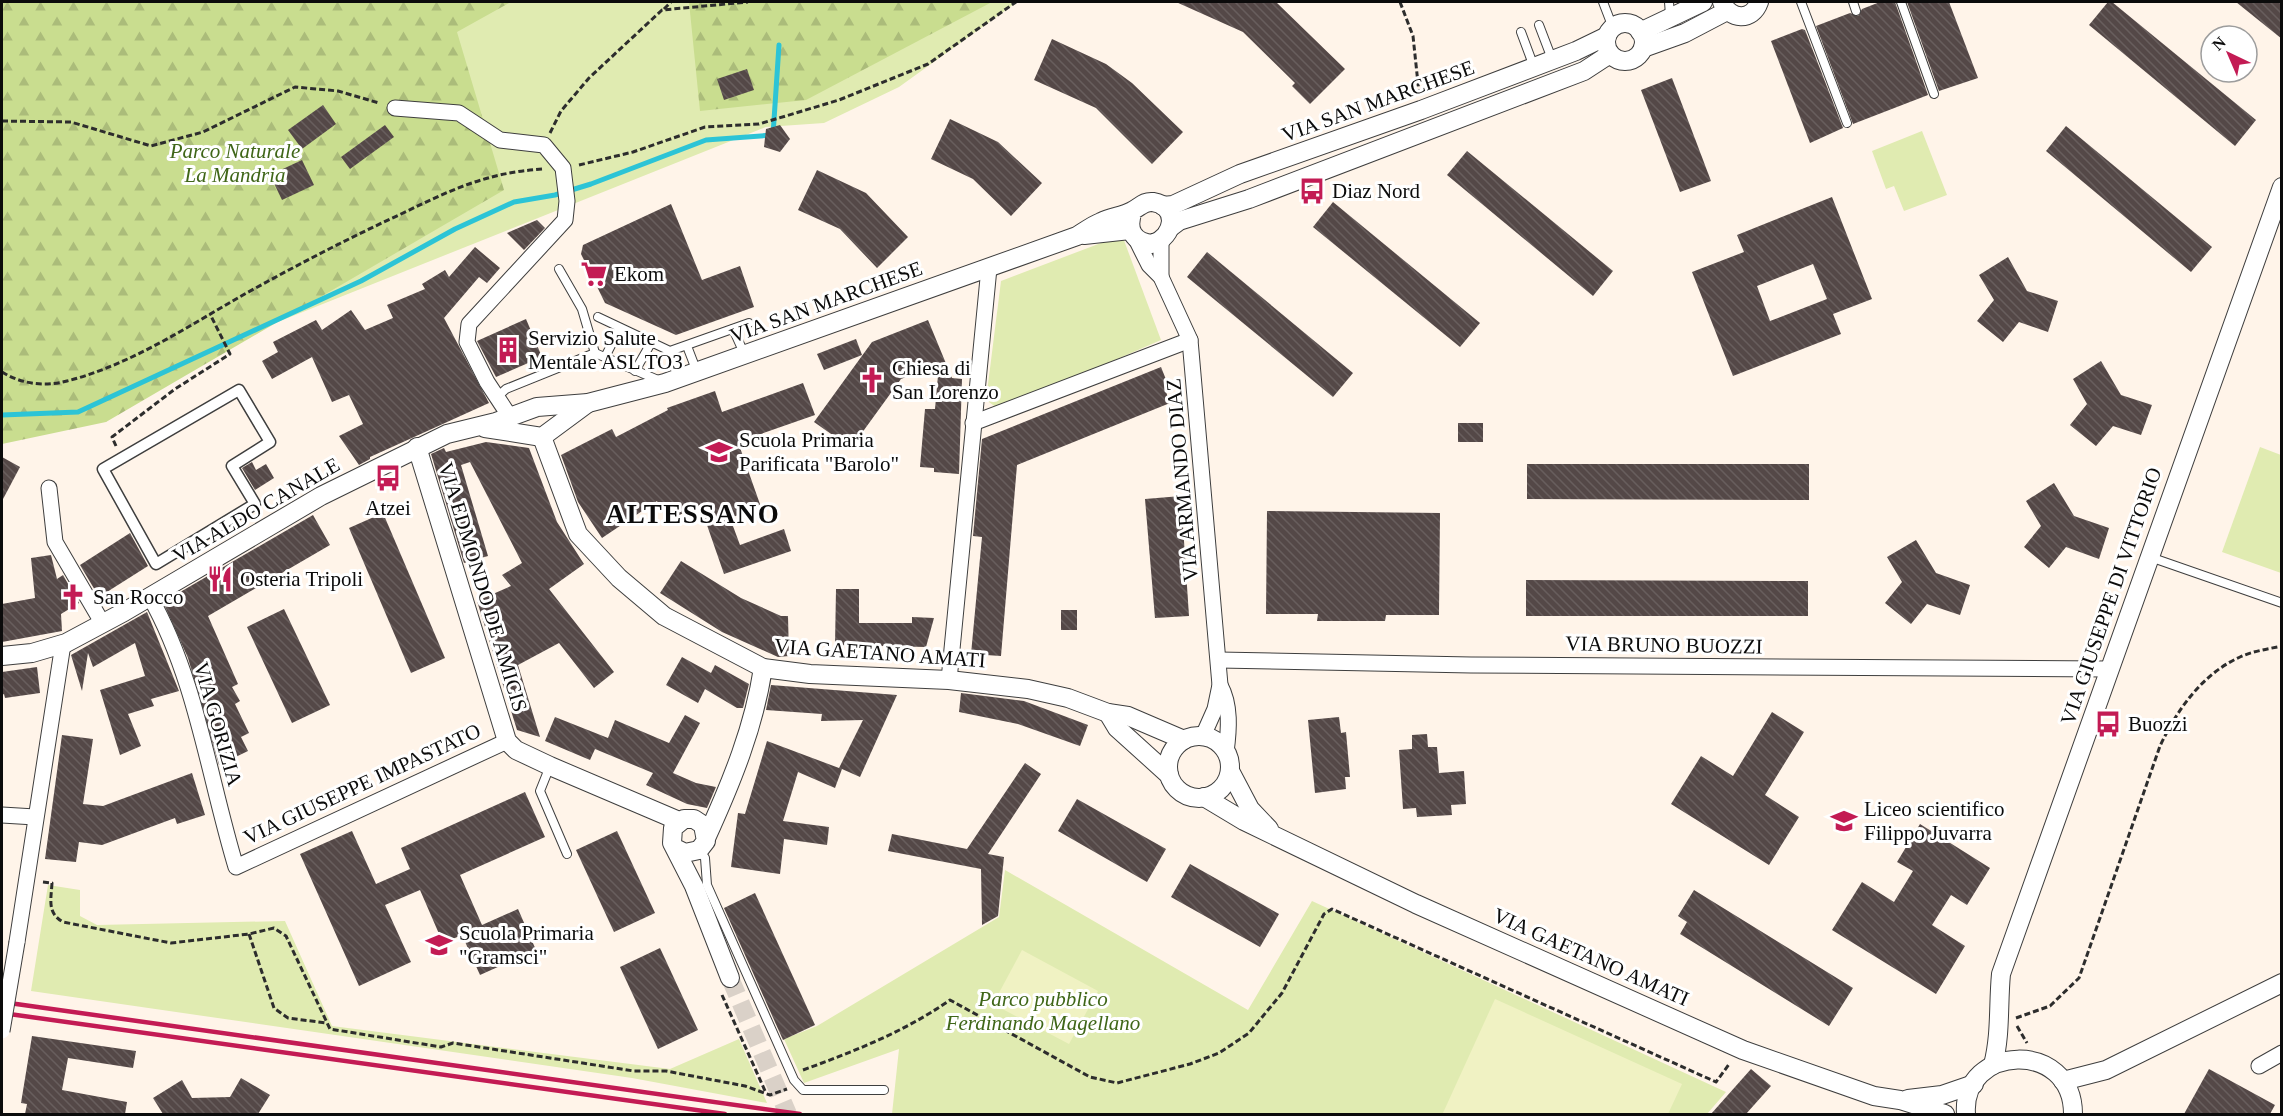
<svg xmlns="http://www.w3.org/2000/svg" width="2283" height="1116" viewBox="0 0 2283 1116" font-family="Georgia,serif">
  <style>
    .green { fill: #e0ebb1 }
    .forest { fill: url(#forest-firs) }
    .pitch { fill: #f0f2c3 }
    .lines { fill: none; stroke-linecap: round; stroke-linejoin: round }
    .stream { stroke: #2cc4d6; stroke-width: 5 }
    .building { fill: url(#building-back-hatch); fill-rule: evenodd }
    .tertiary-tunnel { stroke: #dad1c8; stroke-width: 18; stroke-dasharray: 18 9; stroke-linecap: butt }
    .service-casing { stroke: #3e3e3e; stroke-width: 10 }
    .pedestrian-casing { stroke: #3e3e3e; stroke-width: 13 }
    .minor-casing { stroke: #3e3e3e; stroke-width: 17 }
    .tertiary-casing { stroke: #3e3e3e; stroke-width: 20 }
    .path { stroke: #2d2d2d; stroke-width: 3; stroke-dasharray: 6 3; stroke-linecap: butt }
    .service { stroke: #fff; stroke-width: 8 }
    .pedestrian { stroke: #fff; stroke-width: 10 }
    .minor { stroke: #fff; stroke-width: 15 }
    .tertiary { stroke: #fff; stroke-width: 18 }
    .rail { stroke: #c31b54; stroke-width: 4.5 }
    .minor-bridge-casing { stroke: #3e3e3e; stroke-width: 17; stroke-linecap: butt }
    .minor-bridge { stroke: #fff; stroke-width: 15 }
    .labels { text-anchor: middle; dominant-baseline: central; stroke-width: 6; stroke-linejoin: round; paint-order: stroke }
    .street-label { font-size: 21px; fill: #0b0b0b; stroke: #fff }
    .park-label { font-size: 21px; font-style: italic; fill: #3f6618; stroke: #fff }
    .poi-label { font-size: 21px; fill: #0b0b0b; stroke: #fff; text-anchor: start }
    .district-label { font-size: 27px; font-weight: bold; letter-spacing: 1.5px; fill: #0b0b0b; stroke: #fff }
  </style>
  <defs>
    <pattern id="forest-firs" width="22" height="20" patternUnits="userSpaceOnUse" patternTransform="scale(1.5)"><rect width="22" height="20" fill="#c9dd8f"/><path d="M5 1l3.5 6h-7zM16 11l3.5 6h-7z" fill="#abbc7a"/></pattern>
    <pattern id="building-back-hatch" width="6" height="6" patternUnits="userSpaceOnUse" patternTransform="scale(1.5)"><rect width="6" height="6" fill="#544847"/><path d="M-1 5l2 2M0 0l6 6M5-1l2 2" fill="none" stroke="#685e5d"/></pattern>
  </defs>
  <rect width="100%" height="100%" fill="#fff4e9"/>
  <!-- green -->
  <g class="green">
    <path d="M2,2H1017L899,87L824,123L766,127L210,349Z"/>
    <path d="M1922,131L1947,195L1904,211L1894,186L1886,189L1872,151Z"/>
    <path d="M1122,235L1161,340L1000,410L986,400L1001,281Z"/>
    <path d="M2260,447L2281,455V573L2222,552Z"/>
    <path d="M1005,870L1248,1010L1312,901L1726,1092L1707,1114H892L899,1049L804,1083L784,1039L817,1026L999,917Z"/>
    <path d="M48,885L80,890V916L97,925L285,921L332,1026L670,1069L739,1039L767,1103L632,1078L31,991Z"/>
  </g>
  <!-- forest -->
  <g class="forest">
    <path d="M2,2H511L457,32L504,190L106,422L2,444Z"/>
    <path d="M689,2H992L806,100L700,111Z"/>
  </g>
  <!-- pitch -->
  <g class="pitch">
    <path d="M1022,950L1098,991L1069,1044L993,1004Z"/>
    <path d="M1495,999L1682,1084L1668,1114L1443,1113Z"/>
  </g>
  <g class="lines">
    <!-- stream -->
    <path class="stream" d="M2,415L78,412L361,281L455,229L514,202L555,195L591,184L706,140L773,135L779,45"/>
  </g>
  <!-- building -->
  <g class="building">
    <path d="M1176,2H1276L1345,69L1310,104L1292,86L1295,83L1243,32Z"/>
    <path d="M1880,2H1895L1928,95L1853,124L1816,26L1850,13L1858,16L1862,9Z"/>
    <path d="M1907,2H1949L1978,78L1939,91Z"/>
    <path d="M2108,2H2112L2256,120L2235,146L2089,25Z"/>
    <path d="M2236,2H2282V39Z"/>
    <path d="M1802,29L1805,30L1843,128L1810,143L1771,41Z"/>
    <path d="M1052,39L1106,64L1132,83L1183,132L1152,164L1096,108L1034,80Z"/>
    <path d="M747,69L754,90L724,100L717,79Z"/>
    <path d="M1672,78L1711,181L1680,192L1641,90Z"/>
    <path d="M323,105L336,124L302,149L288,130Z"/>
    <path d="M950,119L998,142L1042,183L1011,216L973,179L931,159Z"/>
    <path d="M385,125L394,137L350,169L341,157Z"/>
    <path d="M780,125L790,139L780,152L764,147L766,129Z"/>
    <path d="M2066,126L2212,247L2191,272L2046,151Z"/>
    <path d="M1467,151L1613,271L1593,296L1447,175Z"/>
    <path d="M302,160L314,185L282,200L270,175Z"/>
    <path d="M817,170L866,193L908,237L877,268L840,229L798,210Z"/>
    <path d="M1832,197L1872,299L1833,314L1841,334L1733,376L1692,272L1744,252L1737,235ZM1813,264L1827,299L1770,321L1757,286Z"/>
    <path d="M1333,202L1480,323L1460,347L1313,227Z"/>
    <path d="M671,204L702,280L740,266L754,307L676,335L605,303L581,254L583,245Z"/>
    <path d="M537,220L545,228L524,250L507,233Z"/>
    <path d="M475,247L500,268L487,283L479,277L444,318L489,403L370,457V459L359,465L339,436L363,424L349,395L332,402L312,357L272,379L262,361L278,352L273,342L316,320L322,330L351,310L365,330L393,318L387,305L425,289L422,284L445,270L449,277Z"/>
    <path d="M1207,252L1353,373L1333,397L1187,277Z"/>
    <path d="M2008,257L2027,291L2058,301L2048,332L2019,322L2003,342L1977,321L1994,300L1979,275Z"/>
    <path d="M526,319L542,357L496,377L477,341Z"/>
    <path d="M928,320L952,378L962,379L959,474L934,472V468L920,467L925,409H935L939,364L901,379L851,448L814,422L872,342Z"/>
    <path d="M856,339L862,355L824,370L817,354Z"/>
    <path d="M2101,361L2121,395L2152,405L2141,435L2113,426L2096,446L2070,425L2087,404L2073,379Z"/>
    <path d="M1161,367L1169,387L1165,389L1170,403L1017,465L1001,656L971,654L982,537L973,536L982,439Z"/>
    <path d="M803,383L815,415L738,442L761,507L730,518L740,545L784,529L791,551L724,574L700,505L667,521L657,501L602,538L578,502L561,455L612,429L616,437L668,410L667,408L715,391L722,412Z"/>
    <rect x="1458" y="423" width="25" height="19"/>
    <path d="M486,442L529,448L557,522L584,564L549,589L614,672L594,688L559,643L518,665L540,737L517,730L477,601L511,586L502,575L522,563L470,462L461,465L488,556L464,563L431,454L444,448L446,452Z"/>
    <path d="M2,457L20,467L2,501Z"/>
    <path d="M252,462L256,470L266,464L274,478L255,490L242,468Z"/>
    <path d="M1527,464H1809V500L1527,499Z"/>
    <path d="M2054,483L2074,516L2109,528L2099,559L2066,547L2049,568L2024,547L2041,526L2026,501Z"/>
    <path d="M1181,496L1189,616L1155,618L1145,499Z"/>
    <path d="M1267,511L1440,513L1439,615H1386L1385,621H1317L1318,614H1266Z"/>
    <path d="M383,513L445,658L411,673L349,528Z"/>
    <path d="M313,515L330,545L208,616L238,684L232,687L240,701L235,704L249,733L241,737L248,751L219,765L188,658L163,602Z"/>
    <path d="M130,533L148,566L99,597L80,565Z"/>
    <path d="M1916,540L1936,573L1970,585L1960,615L1927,604L1911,624L1885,603L1902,582L1887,557Z"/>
    <path d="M51,555L57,579L63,575L79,603L61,614L62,631L2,642V604L35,598L31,558Z"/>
    <path d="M681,561L741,598L781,616H788L789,656L778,657L722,632L660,593Z"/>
    <path d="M1526,580L1808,581V616H1526Z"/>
    <path d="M836,589H859V623H912V617L934,618L926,647L835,645Z"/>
    <path d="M284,609L330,705L292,723L247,627Z"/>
    <rect x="1061" y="610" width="16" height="20"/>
    <path d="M147,612L179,691L151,699L154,706L128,714L141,746L120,755L100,690L145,676L135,643L93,667L88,653L82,691L71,655Z"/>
    <path d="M682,657L711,673L715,665L749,684L743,708H737L705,689L698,703L666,685Z"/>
    <path d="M37,667L40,693L5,698L4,694L2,695V672Z"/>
    <path d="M771,685L897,695L860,777L842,769L835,788L798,772L783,821L829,827L827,845L784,839L780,874L731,867L738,813L745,814L767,741L839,768L863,720L821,721L822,714L766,710Z"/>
    <path d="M961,693L1024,701L1088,725L1080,746L1018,724L959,712Z"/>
    <path d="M1772,712L1804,732L1765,795L1799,817L1769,865L1671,804L1701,756L1733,776Z"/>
    <path d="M685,715L700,723L673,773L696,783L716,787L707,808L687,804L646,785L653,773L595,749L590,760L545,741L555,717L608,738L615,720L669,743Z"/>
    <path d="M1339,717L1341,733L1346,732L1350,777H1345L1346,789L1315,793L1308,720Z"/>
    <path d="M1427,734L1428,747H1437L1439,773L1464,771L1466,804L1451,805L1452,815L1417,817L1416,808L1403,809L1399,750L1412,749V735Z"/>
    <path d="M62,735L93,739L83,804L103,806L192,773L205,815L177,824L175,818L102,845L79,842L76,862L45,859Z"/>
    <path d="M1025,763L1041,774L988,854L1004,857L998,916L982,925L981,869L888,851L892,834L967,849Z"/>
    <path d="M525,792L545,837L460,875L482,925L518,909L536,950L480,975L462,935L443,943L420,890L385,905L411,962L359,986L300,854L352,831L376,884L410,869L401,848Z"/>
    <path d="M1077,799L1166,849L1147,882L1058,831Z"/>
    <path d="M1920,824L1990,868L1967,905L1951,895L1932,925L1965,946L1936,994L1832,930L1862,882L1894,902L1913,871L1897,862Z"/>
    <path d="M617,831L655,913L614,932L576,850Z"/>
    <path d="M1190,864L1279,914L1260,947L1171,897Z"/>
    <path d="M1694,890L1853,988L1829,1026L1680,934L1687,922L1678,916Z"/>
    <path d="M755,893L815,1025L783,1040L724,908Z"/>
    <path d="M660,948L698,1030L658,1049L620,967Z"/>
    <path d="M32,1036L136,1051L133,1068L68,1058L62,1090L127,1102L125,1114H25L27,1104L21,1103Z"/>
    <path d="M1751,1069L1771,1086L1746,1114H1711Z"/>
    <path d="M2209,1069L2275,1105L2270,1114H2184Z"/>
    <path d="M241,1078L270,1095L258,1114H163L153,1098L182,1080L192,1098L230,1097Z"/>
  </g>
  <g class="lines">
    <!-- tertiary-tunnel -->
    <path class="tertiary-tunnel" d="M730,978L788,1114"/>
    <!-- service casing -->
    <g class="service-casing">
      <g id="service">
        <path d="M1603,2L1613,28"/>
        <path d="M1669,2L1670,15"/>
        <path d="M1801,2L1847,123"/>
        <path d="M1853,2L1856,11"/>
        <path d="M1901,2L1934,94"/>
        <path d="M1539,25L1552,59"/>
        <path d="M1521,32L1534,67"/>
        <path d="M559,269L582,309L595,353"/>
        <path d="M598,317L670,351L749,323"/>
        <path d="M733,329L744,353"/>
        <path d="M687,346L697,372"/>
        <path d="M605,357L620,328"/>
        <path d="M635,371L651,343"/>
        <path d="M497,397L506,389L595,353L658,380"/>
        <path d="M2150,557L2282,603"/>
        <path d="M550,766L540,791L567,854"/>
        <path d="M699,850L705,858L707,885L794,1080L803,1090H884"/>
      </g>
    </g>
    <!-- pedestrian casing -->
    <g class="pedestrian-casing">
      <path id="pedestrian" d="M239,390L270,442L232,466L255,504L156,564L103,469Z"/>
    </g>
    <!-- minor casing -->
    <g class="minor-casing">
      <g id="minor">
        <path d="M395,108L459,113L500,140L544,145L563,168L567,201L565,220L469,324L467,342L487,382L510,417"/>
        <path d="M1136,239L1149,265L1161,277L1190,340L1220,685L1215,709L1203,736"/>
        <path d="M1161,277V242"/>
        <path d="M973,423L1190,340"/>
        <path d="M49,488L55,542L103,624"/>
        <path d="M150,597C196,678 209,778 236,867L507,741"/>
        <path d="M1219,660L1471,665L2108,669"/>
        <path d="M949,680L989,268"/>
        <path d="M1220,685C1231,705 1229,730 1226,752"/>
        <path d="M2,815L35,817"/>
        <path d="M17,942L63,644"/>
        <path d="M2259,1066L2282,1053"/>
      </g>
    </g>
    <!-- tertiary casing -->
    <g class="tertiary-casing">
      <g id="tertiary">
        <path d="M1722,2C1730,20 1752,22 1759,2"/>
        <circle cx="1625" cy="42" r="19"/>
        <path d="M1640,32L1703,2"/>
        <path d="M1643,48L1685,33L1727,11"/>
        <path d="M1163,206L1173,205L1240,174L1421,110L1576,51L1607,36"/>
        <path d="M1171,227L1179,221L1249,199L1584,71L1610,54"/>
        <path d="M1084,235L1130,230"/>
        <path d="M485,428L542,437L588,403"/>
        <path d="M542,437L578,534L619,578L664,616L763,668L810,674L949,680L1028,689L1068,698L1108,713L1128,716L1184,740"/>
        <path d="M417,447L507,741L516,750L550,766L679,821"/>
        <path d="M2,656L32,653L66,643L124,612L321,496L447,434L496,422L537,407L588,403L665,383L1077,236C1085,231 1093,225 1101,222C1111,217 1123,216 1132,211C1140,207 1144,201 1153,202C1179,206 1175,237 1152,244C1133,242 1126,229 1133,211"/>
        <path d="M1108,713L1117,728L1169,775"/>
        <circle cx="1199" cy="767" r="31"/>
        <path d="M1230,771L1250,809L1269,829"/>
        <path d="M1204,797L1244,821L1416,904L1743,1050L1874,1096L1900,1100L1945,1114"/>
        <path d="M707,836C732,781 754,727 763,668"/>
        <path d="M675,848L685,853L699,850L706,841L703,825L694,819H684L673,828L672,843L694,886L730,978"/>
        <path d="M1993,1065C2001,1034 1998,1005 2001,974L2282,187"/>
        <path d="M2063,1081L2106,1070L2282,983"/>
        <path d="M1908,1099L1942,1095L1974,1084"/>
        <path d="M1966,1114C1961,1044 2073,1039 2073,1114"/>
      </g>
    </g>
    <!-- path -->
    <g class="path">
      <path d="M1400,2L1413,36L1419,93"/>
      <path d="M664,9L671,2"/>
      <path d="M2,121L71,122L151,146L203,132L295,87L338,91L379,103"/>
      <path d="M550,133L561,111L589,78L662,10L748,2"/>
      <path d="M579,165L633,152L705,127L759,124L839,100L928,64L1016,2"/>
      <path d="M2,372C21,384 45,387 67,381C130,365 187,327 243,295C295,266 347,239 401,214C451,190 485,173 542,169"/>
      <path d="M116,446L112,437L175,389L230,354L210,314"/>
      <path d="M43,882L52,883C51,900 47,913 63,922L171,943L249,934L274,928L286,936L330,1029L441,1047L453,1043L634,1071H666L745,1086L770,1095L787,1089"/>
      <path d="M249,934L274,1008L288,1018L326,1023"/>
      <path d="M722,995L766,1093"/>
      <path d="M2016,1018L2050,1006L2079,978L2160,746C2177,710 2202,674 2240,657C2253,651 2268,649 2282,646"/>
      <path d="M2017,1026L2027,1043"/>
      <path d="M803,1070C855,1051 904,1032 950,1000L1090,1077L1117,1083L1190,1064L1219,1053L1249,1033L1282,993L1324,914L1332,909L1716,1082L1730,1063"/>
    </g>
    <!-- service -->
    <use href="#service" class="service"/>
    <!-- pedestrian -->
    <use href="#pedestrian" class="pedestrian"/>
    <!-- minor -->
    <use href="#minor" class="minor"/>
    <!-- tertiary -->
    <use href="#tertiary" class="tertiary"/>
    <!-- rail -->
    <g class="rail">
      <path d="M2,1002L800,1114"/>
      <path d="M2,1013L725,1114"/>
    </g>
    <!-- minor-bridge casing -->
    <g class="minor-bridge-casing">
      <path id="minor-bridge" d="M2,1031L17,942"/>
    </g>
    <!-- minor-bridge -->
    <use href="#minor-bridge" class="minor-bridge"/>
  </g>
  <!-- icons -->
  <defs>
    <g id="bus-bare" transform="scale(2.07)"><path d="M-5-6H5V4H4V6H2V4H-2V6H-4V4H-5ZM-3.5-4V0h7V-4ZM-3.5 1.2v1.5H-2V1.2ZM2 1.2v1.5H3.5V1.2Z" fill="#c31b54" stroke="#fff" stroke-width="2.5" paint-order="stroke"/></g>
    <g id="supermarket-bare" transform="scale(2.07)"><path d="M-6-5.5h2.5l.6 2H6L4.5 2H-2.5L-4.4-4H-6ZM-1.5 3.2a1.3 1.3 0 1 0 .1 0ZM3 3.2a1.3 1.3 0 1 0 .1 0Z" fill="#c31b54" stroke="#fff" stroke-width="2.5" paint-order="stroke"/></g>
    <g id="building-bare" transform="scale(2.07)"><path d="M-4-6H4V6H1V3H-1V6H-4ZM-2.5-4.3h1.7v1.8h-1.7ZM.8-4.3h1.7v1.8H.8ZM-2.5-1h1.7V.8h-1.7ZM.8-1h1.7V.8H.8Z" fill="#c31b54" stroke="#fff" stroke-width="2.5" paint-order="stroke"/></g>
    <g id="church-bare" transform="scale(2.07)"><path d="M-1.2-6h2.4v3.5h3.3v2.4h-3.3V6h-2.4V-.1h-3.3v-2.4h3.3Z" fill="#c31b54" stroke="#fff" stroke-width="2.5" paint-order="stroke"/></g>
    <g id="school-bare" transform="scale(2.07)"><path d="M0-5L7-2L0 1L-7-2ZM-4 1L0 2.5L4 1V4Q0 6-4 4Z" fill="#c31b54" stroke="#fff" stroke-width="2.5" paint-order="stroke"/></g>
    <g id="restaurant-bare" transform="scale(2.07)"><path d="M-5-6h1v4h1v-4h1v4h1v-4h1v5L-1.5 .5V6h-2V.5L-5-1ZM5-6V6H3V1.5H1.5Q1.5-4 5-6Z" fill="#c31b54" stroke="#fff" stroke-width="2.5" paint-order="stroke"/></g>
  </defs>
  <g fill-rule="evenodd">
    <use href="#bus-bare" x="1312" y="191"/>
    <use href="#supermarket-bare" x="594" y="274"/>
    <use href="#building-bare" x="508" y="350"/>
    <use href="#church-bare" x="872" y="380"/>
    <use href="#school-bare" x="719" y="452"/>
    <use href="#bus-bare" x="388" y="478"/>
    <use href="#restaurant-bare" x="220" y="579"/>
    <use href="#church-bare" x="73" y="597"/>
    <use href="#bus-bare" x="2108" y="724"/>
    <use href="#school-bare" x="1844" y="821"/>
    <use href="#school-bare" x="439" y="945"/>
  </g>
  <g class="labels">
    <!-- street labels -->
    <g class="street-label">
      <text transform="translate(1378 101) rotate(-20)">VIA SAN MARCHESE</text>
      <text transform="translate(826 302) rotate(-20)">VIA SAN MARCHESE</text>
      <text transform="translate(1182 480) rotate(-95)">VIA ARMANDO DIAZ</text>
      <text transform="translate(256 510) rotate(-30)">VIA ALDO CANALE</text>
      <text transform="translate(483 587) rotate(73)">VIA EDMONDO DE AMICIS</text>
      <text transform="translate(2111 596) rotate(-71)">VIA GIUSEPPE DI VITTORIO</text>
      <text transform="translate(1664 645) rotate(1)">VIA BRUNO BUOZZI</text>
      <text transform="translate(880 653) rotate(4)">VIA GAETANO AMATI</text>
      <text transform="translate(218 724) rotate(74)">VIA GORIZIA</text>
      <text transform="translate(362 784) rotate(-25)">VIA GIUSEPPE IMPASTATO</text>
      <text transform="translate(1591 957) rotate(24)">VIA GAETANO AMATI</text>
    </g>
    <!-- park labels -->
    <g class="park-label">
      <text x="235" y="151">Parco Naturale<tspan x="235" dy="24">La Mandria</tspan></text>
      <text x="1043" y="999">Parco pubblico<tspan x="1043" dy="24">Ferdinando Magellano</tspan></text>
    </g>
    <!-- poi labels -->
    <g class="poi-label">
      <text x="1332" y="191">Diaz Nord</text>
      <text x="614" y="274">Ekom</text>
      <text x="528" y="338">Servizio Salute<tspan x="528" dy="24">Mentale ASL TO3</tspan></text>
      <text x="892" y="368">Chiesa di<tspan x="892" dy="24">San Lorenzo</tspan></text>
      <text x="739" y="440">Scuola Primaria<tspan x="739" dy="24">Parificata "Barolo"</tspan></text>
      <text x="388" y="508" text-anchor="middle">Atzei</text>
      <text x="240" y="579">Osteria Tripoli</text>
      <text x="93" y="597">San Rocco</text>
      <text x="2128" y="724">Buozzi</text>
      <text x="1864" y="809">Liceo scientifico<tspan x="1864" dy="24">Filippo Juvarra</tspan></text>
      <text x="459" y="933">Scuola Primaria<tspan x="459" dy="24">"Gramsci"</tspan></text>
    </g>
    <!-- district labels -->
    <g class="district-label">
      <text x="693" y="514">ALTESSANO</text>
    </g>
  </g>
  <!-- border -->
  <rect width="2283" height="1116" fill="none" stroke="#0b0b0b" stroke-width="6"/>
  <!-- north arrow -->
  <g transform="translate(2229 54) rotate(316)"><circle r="28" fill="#ffffff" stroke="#9d9d9d" stroke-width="1.5"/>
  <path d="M0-4.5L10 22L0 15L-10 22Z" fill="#c31b54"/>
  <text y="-9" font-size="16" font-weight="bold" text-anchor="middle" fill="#0b0b0b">N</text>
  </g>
</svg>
